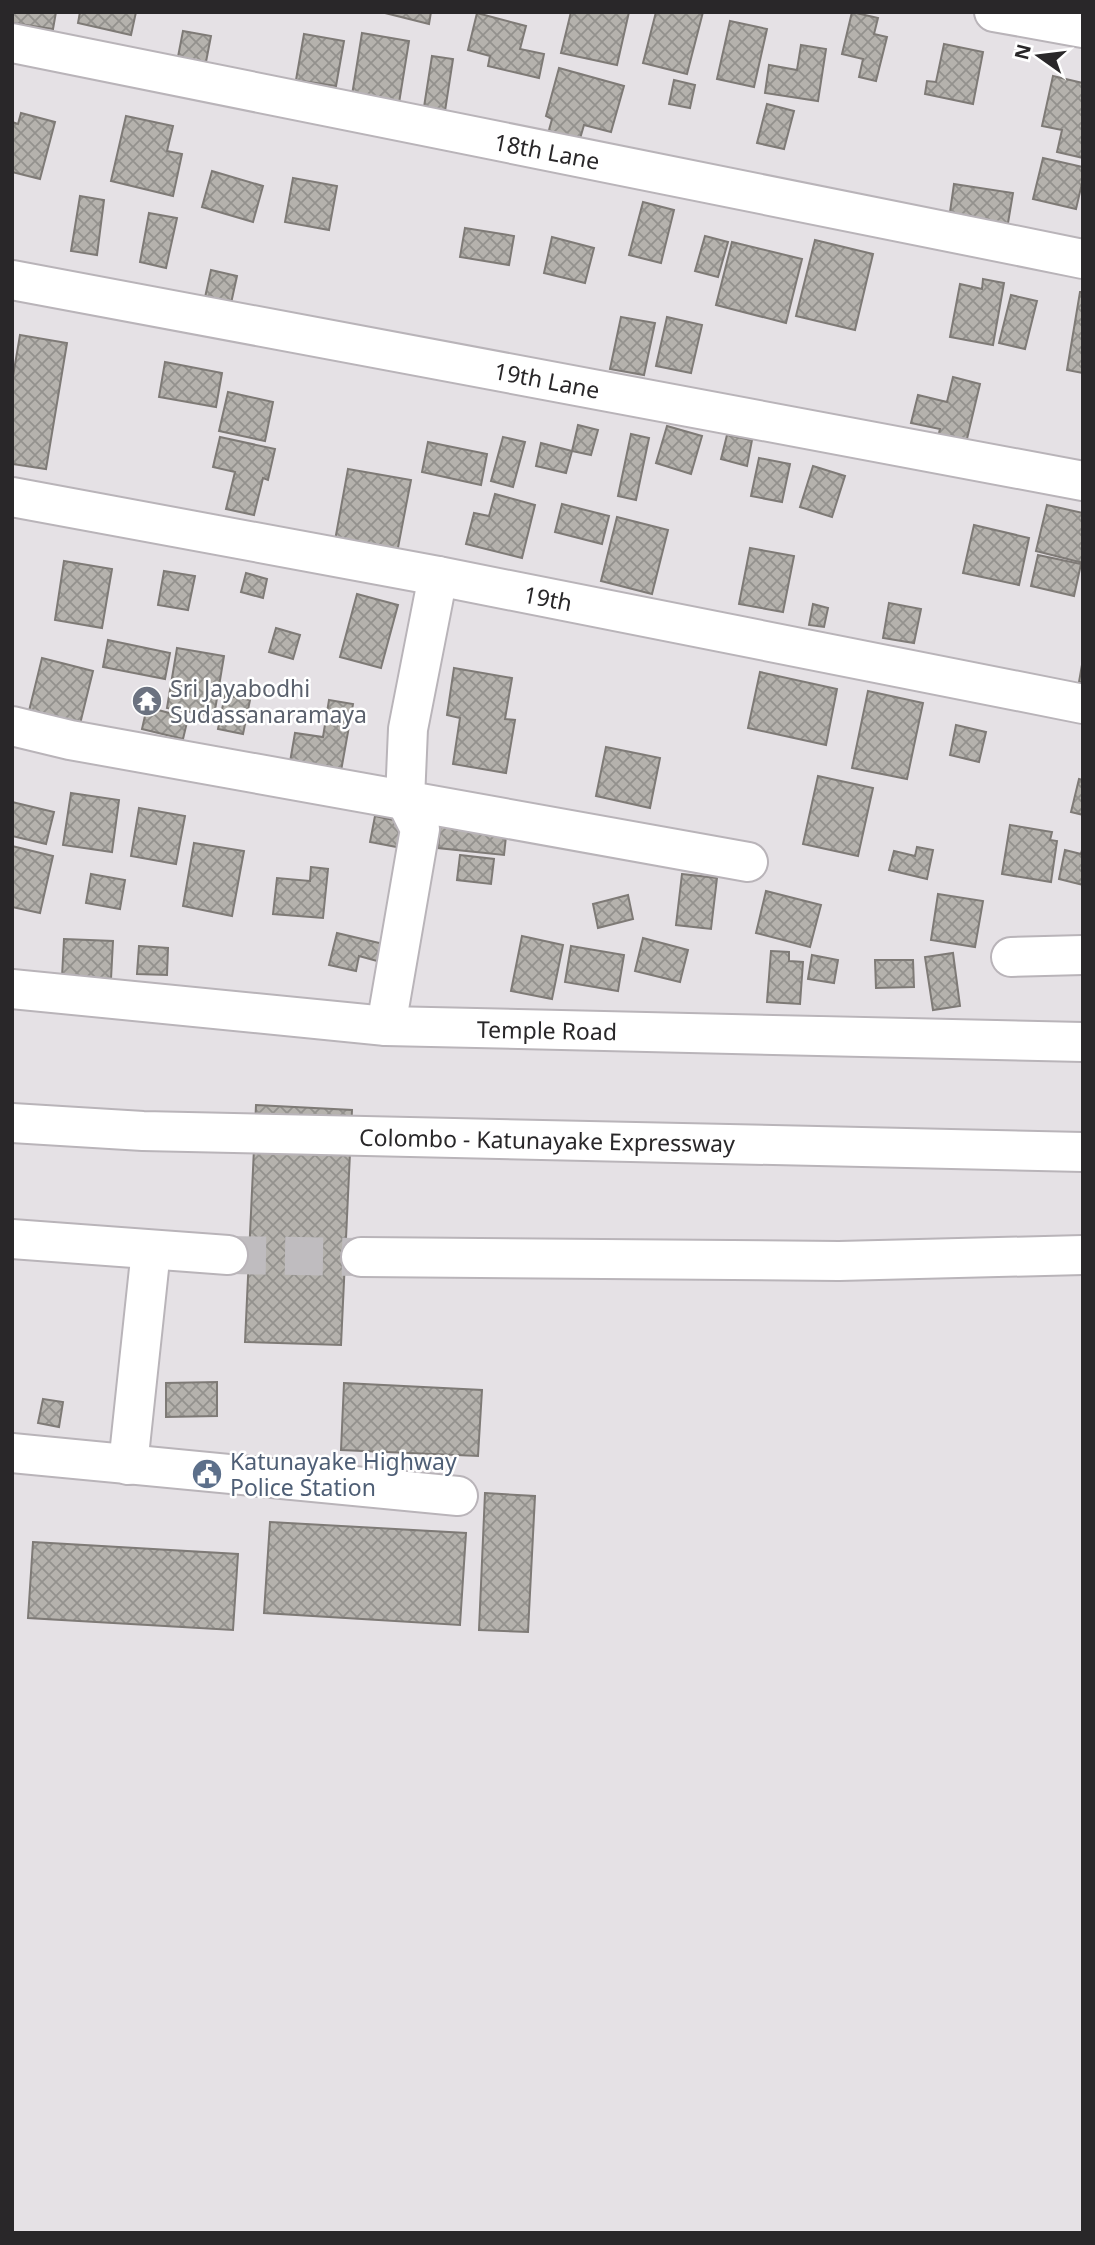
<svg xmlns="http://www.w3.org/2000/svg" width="1095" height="2245" viewBox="0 0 1095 2245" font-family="'Noto Sans',sans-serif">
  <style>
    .building { fill: url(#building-cross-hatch); stroke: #7e7a76; stroke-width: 2 }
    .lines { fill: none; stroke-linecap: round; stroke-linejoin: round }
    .highway-tunnel { stroke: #bfbcbf; stroke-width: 38; stroke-dasharray: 38 19; stroke-linecap: butt }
    .minor-casing { stroke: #b9b4b9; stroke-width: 42 }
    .highway-casing { stroke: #b9b4b9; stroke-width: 42 }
    .minor { stroke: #fff; stroke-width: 38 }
    .highway { stroke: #fff; stroke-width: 38 }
    .labels { text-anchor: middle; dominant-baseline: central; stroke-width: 5; stroke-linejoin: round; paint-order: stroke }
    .street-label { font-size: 23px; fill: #292729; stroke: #fff }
    .worship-label { font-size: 23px; fill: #5b616d; stroke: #fff; text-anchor: start }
    .service-label { font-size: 23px; fill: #4e5e75; stroke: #fff; text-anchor: start }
  </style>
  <defs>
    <pattern id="building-cross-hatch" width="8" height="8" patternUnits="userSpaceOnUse" patternTransform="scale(1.75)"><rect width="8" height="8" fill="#b5b2ad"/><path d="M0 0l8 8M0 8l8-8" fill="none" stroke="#93918d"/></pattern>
  </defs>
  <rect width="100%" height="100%" fill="#e5e1e5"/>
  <!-- building -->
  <g class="building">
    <path d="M12,12H56L53,29L12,23Z"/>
    <path d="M80,12H136L131,35L78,23Z"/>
    <path d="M381,12H431L429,24Z"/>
    <path d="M571,12H629L617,65L561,53Z"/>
    <path d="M656,12H703L687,74L643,63Z"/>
    <path d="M852,12L878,18L874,34L887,37L876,81L859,77L863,59L842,54Z"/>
    <path d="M477,13L526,26L520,49L544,54L539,78L488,66L490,56L468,50Z"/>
    <path d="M730,21L767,29L754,87L717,79Z"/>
    <path d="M183,31L211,36L205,67L177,62Z"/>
    <path d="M362,33L409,41L399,103L352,95Z"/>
    <path d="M304,34L344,41L336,86L296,80Z"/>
    <path d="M944,44L983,52L973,104L925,94L927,81L936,82Z"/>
    <path d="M801,45L826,49L818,101L765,93L769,65L797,70Z"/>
    <path d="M432,56L453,59L445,111L424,107Z"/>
    <path d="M559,68L624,86L611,132L584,125L577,149L546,141L552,119L546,116Z"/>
    <path d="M1053,76L1083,83V158L1057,152L1062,130L1042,126Z"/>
    <path d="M674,80L695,85L690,108L669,104Z"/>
    <path d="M767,104L794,111L784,149L757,143Z"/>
    <path d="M21,113L55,122L40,179L12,172V122L18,124Z"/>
    <path d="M126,116L173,126L167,151L182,154L173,196L111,181Z"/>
    <path d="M1043,158L1083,167V179L1076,209L1033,199Z"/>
    <path d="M212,171L263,186L253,222L202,207Z"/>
    <path d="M293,178L337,186L329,230L285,222Z"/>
    <path d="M954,184L1013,193L1006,235L948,226Z"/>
    <path d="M80,196L104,200L97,255L71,251Z"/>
    <path d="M643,202L674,210L661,263L629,255Z"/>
    <path d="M149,213L177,218L166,268L140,262Z"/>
    <path d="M465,228L514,236L509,265L460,257Z"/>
    <path d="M705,236L728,242L718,277L695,271Z"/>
    <path d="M552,237L594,248L585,283L544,273Z"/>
    <path d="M815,240L873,254L855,330L796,316Z"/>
    <path d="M732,242L802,259L786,323L716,305Z"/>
    <path d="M211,270L237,276L230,308L204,302Z"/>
    <path d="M983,279L1004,283L993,345L950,337L960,284L982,289Z"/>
    <path d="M1080,292H1083V373L1067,370Z"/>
    <path d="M1011,295L1037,301L1025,349L999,343Z"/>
    <path d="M621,317L655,323L644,375L610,369Z"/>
    <path d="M667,317L702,325L691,373L656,366Z"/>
    <path d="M20,335L67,343L46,469L12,464V382Z"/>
    <path d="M165,362L222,373L216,407L159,397Z"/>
    <path d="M953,377L980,384L966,443L938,437L940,429L911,423L918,395L947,402Z"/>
    <path d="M228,392L273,402L265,441L219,431Z"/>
    <path d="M578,425L598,430L591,455L572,451Z"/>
    <path d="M667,426L702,436L691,474L656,463Z"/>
    <path d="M631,434L649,438L636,500L618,496Z"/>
    <path d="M727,435L752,440L747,466L721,459Z"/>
    <path d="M220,437L275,449L268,480L263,478L254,515L226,509L235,472L213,467Z"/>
    <path d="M503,437L525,442L513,487L491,481Z"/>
    <path d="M428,442L487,454L481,485L422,472Z"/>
    <path d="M541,443L572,451L566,473L536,466Z"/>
    <path d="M759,458L790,464L782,502L751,496Z"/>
    <path d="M813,466L845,476L832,517L800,507Z"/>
    <path d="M348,469L411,480L396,558L334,546Z"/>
    <path d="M495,494L535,505L522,558L466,544L474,513L489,516Z"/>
    <path d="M562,504L609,516L602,544L555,532Z"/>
    <path d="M1047,505L1083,513V563L1036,551Z"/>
    <path d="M617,517L668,530L652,594L601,581Z"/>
    <path d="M974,525L1029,538L1019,585L963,573Z"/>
    <path d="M750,548L794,556L783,612L739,604Z"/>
    <path d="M1038,555L1081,564L1074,596L1031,586Z"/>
    <path d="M64,561L112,569L102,628L55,620Z"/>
    <path d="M164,571L195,576L188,610L158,605Z"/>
    <path d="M246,573L267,579L263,598L241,592Z"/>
    <path d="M357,594L398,605L381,668L340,657Z"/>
    <path d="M889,603L921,609L914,643L883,638Z"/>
    <path d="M813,604L828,608L824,627L809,625Z"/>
    <path d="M276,628L300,635L293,659L269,652Z"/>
    <path d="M108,640L170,653L165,679L103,667Z"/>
    <path d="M177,648L224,656L214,716L167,708Z"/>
    <path d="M42,658L93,671L80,724L29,711Z"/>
    <path d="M1083,659V683L1079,682Z"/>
    <path d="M454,668L512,678L505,719L515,720L506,773L453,764L460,718L447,715Z"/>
    <path d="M760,672L837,689L826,745L748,728Z"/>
    <path d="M868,691L923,703L907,779L852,768Z"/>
    <path d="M225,695L250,700L243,734L218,729Z"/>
    <path d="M329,700L353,704L341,771L290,762L295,733L323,737Z"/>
    <path d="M147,707L188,718L183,739L142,729Z"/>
    <path d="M956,725L986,732L979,762L950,755Z"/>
    <path d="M606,747L660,758L650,808L596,796Z"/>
    <path d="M818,776L873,788L858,856L803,844Z"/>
    <path d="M1079,779L1083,780V815L1071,812Z"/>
    <path d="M71,793L119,800L112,852L63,845Z"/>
    <path d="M12,802L54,812L46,844L12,836Z"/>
    <path d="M139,808L185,816L176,864L131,856Z"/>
    <path d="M375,816L407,823L402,848L370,842Z"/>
    <path d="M441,821L507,827L504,855L438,848Z"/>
    <path d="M1010,825L1052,832L1050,840L1057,841L1051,882L1002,874Z"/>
    <path d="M194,843L244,851L232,916L183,906Z"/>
    <path d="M12,846L53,856L40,913L12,907Z"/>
    <path d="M1083,846V885L1059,879L1065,850L1081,854Z"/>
    <path d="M917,847L933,850L927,879L889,870L894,851L915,856Z"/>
    <path d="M460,855L494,859L491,884L457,880Z"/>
    <path d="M311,867L328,869L323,918L273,914L277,878L310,881Z"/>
    <path d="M91,874L125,880L120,909L86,903Z"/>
    <path d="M682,874L717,878L711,929L676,925Z"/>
    <path d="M766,891L821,905L810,947L756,933Z"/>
    <path d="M938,894L983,901L975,947L931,940Z"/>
    <path d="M628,895L633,919L598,928L593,904Z"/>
    <path d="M337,933L392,946L388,964L359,956L356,971L329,965Z"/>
    <path d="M522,936L563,945L552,999L511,991Z"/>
    <path d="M643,938L688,950L680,982L635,971Z"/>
    <path d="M64,939L113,941L111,979L62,977Z"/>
    <path d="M139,946L168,948L167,975L137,974Z"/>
    <path d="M571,946L624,955L618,991L565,982Z"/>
    <path d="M771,951L789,952V961L803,962L800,1004L767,1002Z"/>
    <path d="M953,953L960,1006L933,1010L925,957Z"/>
    <path d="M812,955L838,960L834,983L808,979Z"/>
    <path d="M875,960H913L914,987L876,988Z"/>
    <path d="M256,1105L352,1110L341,1345L245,1342Z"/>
    <path d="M217,1382V1416L166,1417V1383Z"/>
    <path d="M344,1383L482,1390L478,1456L341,1450Z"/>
    <path d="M43,1399L63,1402L59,1427L38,1423Z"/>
    <path d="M485,1493L535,1496L528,1632L479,1630Z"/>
    <path d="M270,1522L466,1533L460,1625L264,1613Z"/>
    <path d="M33,1542L238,1554L233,1630L28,1618Z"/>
  </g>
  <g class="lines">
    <!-- highway-tunnel -->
    <path class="highway-tunnel" d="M228,1255L361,1257"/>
    <!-- minor casing -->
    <g class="minor-casing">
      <g id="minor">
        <path d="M994,12L1083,28"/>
        <path d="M12,43L1083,259"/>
        <path d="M12,280L1083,481"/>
        <path d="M12,497L438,576L1083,704"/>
        <path d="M12,726L70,740L748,862"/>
        <path d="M1011,957L1083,955"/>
        <path d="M12,989L386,1026L1083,1042"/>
        <path d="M386,1026L420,829L405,799L408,729L438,576"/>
        <path d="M12,1453L458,1496"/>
        <path d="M128,1465L151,1250"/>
      </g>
    </g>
    <!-- highway casing -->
    <g class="highway-casing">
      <g id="highway">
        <path d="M12,1123L143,1131L1083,1152"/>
        <path d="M12,1239L228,1255"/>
        <path d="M361,1257L839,1261L1083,1255"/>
      </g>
    </g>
    <!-- minor -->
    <use href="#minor" class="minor"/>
    <!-- highway -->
    <use href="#highway" class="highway"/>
  </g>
  <!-- icons -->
  <defs>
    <g id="temple-disc" transform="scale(1.575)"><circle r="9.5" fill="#6b7280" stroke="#fff"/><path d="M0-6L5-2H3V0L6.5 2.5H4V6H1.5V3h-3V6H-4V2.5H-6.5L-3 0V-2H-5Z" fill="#fff"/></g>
    <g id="civic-disc" transform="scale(1.575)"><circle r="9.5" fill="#5c6f8a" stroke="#fff"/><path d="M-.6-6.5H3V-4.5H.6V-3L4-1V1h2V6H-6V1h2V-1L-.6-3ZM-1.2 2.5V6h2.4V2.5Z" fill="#fff"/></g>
  </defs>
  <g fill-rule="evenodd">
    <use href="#temple-disc" x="147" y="701"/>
    <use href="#civic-disc" x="207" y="1474"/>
  </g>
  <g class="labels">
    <!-- street labels -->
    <g class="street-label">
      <text transform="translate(547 151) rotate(11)">18th Lane</text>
      <text transform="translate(547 380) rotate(11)">19th Lane</text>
      <text transform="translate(548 598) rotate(11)">19th</text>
      <text transform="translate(547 1030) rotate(1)">Temple Road</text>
      <text transform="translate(547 1140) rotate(1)">Colombo - Katunayake Expressway</text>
    </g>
    <!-- worship labels -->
    <g class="worship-label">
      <text x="170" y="688">Sri Jayabodhi<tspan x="170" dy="26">Sudassanaramaya</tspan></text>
    </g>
    <!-- service labels -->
    <g class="service-label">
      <text x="230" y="1461">Katunayake Highway<tspan x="230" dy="26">Police Station</tspan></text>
    </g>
  </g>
  <!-- border -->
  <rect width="1095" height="2245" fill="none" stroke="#292729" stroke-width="28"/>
  <!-- north arrow -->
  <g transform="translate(1039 56) rotate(284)" stroke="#ffffff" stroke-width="5" paint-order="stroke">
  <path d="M0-5L12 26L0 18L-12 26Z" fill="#292729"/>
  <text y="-10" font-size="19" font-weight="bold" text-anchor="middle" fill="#292729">N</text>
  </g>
</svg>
